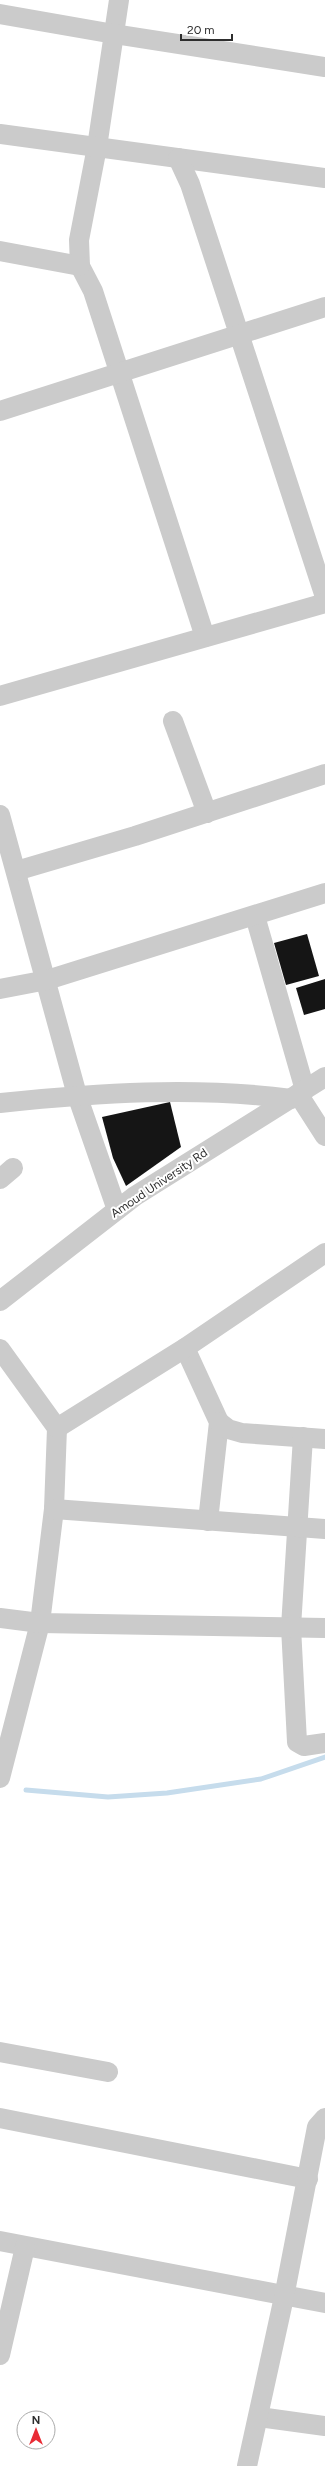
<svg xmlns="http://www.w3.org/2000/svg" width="325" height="2466" viewBox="0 0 325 2466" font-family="Figtree,sans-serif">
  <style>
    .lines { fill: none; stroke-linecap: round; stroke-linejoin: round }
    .stream { stroke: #c6dcec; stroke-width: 5 }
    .building { fill: #151515 }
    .minor { stroke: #cbcbcb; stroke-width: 20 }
    .labels { text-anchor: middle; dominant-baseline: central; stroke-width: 4; stroke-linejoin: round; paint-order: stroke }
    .street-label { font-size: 12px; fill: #2e2e2e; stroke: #fff }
  </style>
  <rect width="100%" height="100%" fill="#fff"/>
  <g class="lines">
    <!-- stream -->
    <path class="stream" d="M26,1790L108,1797L167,1793L261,1779L325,1757"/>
  </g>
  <!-- building -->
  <g class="building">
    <path d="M307,934L319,976L286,985L274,943Z"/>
    <path d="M325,979V1009L304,1015L296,988Z"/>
    <path d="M170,1102L181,1147L126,1186L113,1158L102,1117Z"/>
  </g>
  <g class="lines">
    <!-- minor -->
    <g class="minor">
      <path d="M119,0L97,147L79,240L80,266L93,291L205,637"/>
      <path d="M0,14L114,34L325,67"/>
      <path d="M0,134L325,178"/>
      <path d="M178,158L190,184L325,597"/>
      <path d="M0,251L80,266"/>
      <path d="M0,411L325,307"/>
      <path d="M0,696L325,603"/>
      <path d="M173,721L207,813"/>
      <path d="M0,815L77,1095L117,1210"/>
      <path d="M16,871L135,836L325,774"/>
      <path d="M255,916L305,1090"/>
      <path d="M0,989L47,980L325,893"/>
      <path d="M298,1094L325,1136"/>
      <path d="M0,1103C96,1093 195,1086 291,1099"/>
      <path d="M0,1179L13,1168"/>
      <path d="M0,1301L135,1196L325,1077"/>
      <path d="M185,1348L219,1422L208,1521"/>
      <path d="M0,1349L57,1428L54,1509L40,1623L0,1778"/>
      <path d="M219,1422L228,1429L242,1433L325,1439"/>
      <path d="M57,1428L185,1348L325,1253"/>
      <path d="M303,1437L291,1627L297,1742L304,1746L325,1743"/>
      <path d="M54,1509L325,1529"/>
      <path d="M0,1618L40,1623L325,1628"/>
      <path d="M0,2052L108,2072"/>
      <path d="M0,2118L308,2179"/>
      <path d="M0,2241L325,2303"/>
      <path d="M0,2355L25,2247"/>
      <path d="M259,2417L325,2426"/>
      <path d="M247,2466L284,2297L317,2127L325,2118"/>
    </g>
  </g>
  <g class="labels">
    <!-- street labels -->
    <g class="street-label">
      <text transform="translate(159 1183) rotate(-34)">Amoud University Rd</text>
    </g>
  </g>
  <!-- north arrow -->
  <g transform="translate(36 2430)"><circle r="19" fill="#ffffff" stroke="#ababab"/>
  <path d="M0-3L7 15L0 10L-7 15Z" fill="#e92b35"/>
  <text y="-6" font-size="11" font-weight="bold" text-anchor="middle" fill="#2e2e2e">N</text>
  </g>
  <!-- scale -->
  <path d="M181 34v6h51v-6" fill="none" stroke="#2e2e2e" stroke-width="2"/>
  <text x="187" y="34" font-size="12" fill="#2e2e2e" stroke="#ffffff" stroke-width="3" paint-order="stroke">20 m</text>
</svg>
